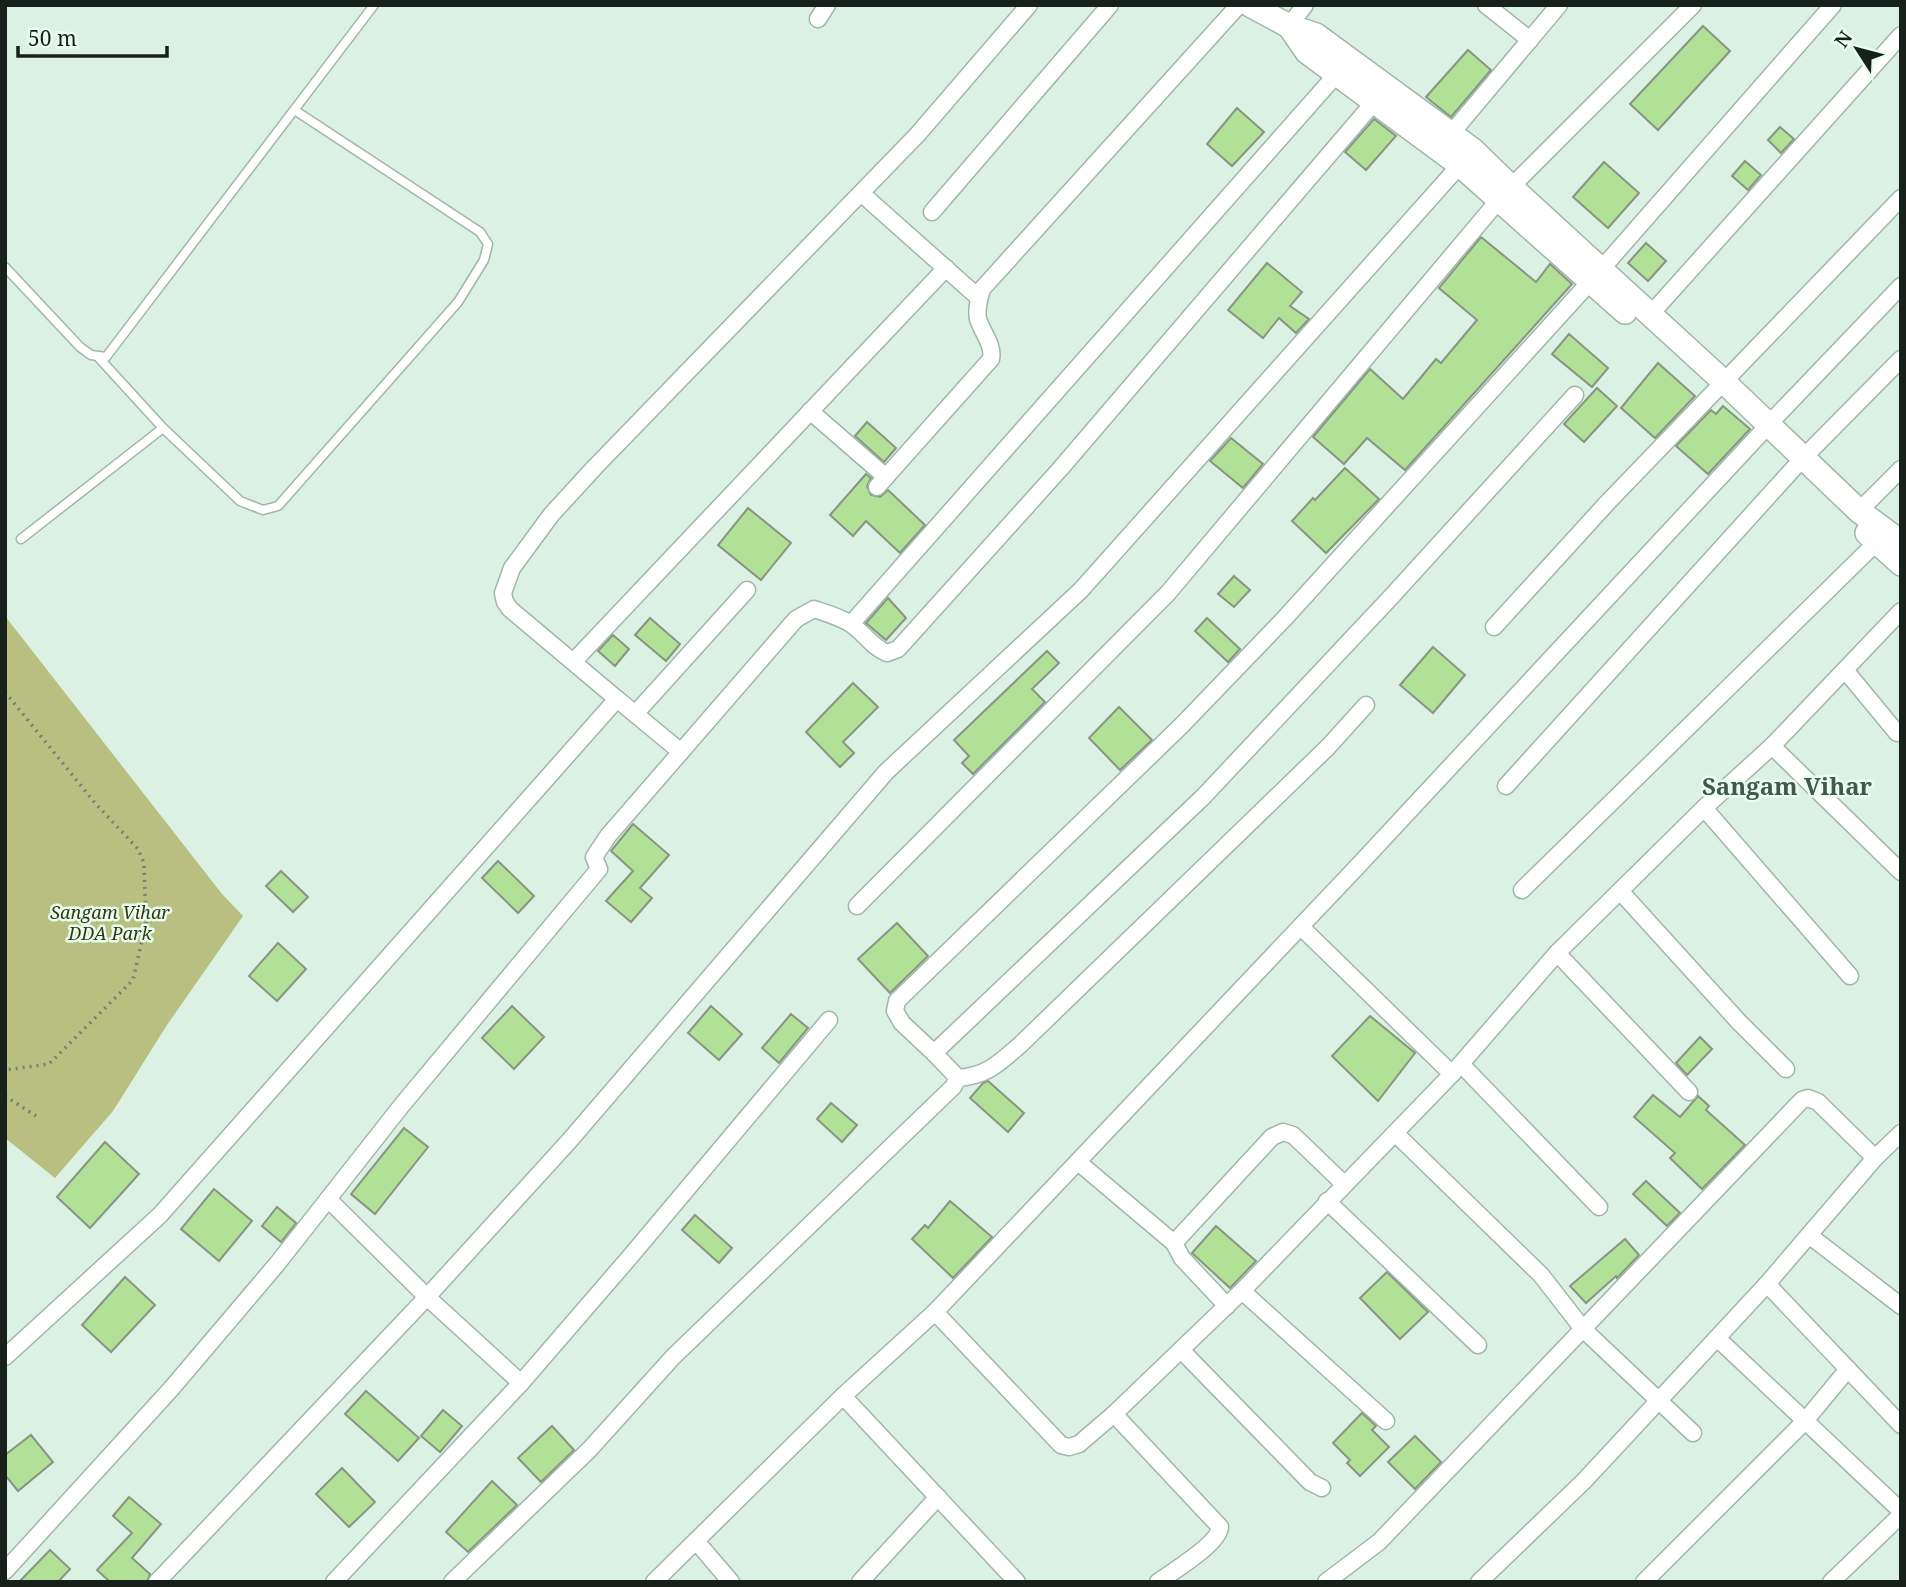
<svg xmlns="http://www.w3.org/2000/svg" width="1906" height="1587" viewBox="0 0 1906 1587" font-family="'Noto Serif',serif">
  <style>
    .green { fill: #b9bf81 }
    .building { fill: #b1e097; stroke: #889582; stroke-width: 2 }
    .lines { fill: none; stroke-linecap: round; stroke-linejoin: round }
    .lane-casing { stroke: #a1b6a9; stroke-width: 11 }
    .street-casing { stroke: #a1b6a9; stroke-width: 19 }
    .secondary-casing { stroke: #a1b6a9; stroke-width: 26 }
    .path { stroke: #728178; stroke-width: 3.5; stroke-dasharray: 2 5; stroke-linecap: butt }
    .lane { stroke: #fff; stroke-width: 8 }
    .street { stroke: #fff; stroke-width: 16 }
    .secondary { stroke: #fff; stroke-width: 23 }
    .labels { text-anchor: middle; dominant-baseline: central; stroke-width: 5; stroke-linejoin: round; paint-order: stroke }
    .park-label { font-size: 18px; font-style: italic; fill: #343611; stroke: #e8fff0 }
    .district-label { font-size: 24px; font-weight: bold; fill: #44574b; stroke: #e8fff0 }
  </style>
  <rect width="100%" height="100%" fill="#dbf1e3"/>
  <!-- green -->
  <path class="green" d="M5,616L222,894L243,916L167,1025L113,1111L55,1178L5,1138Z"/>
  <!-- building -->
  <g class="building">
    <path d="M1703,26L1730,51L1658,130L1630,104Z"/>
    <path d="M1468,50L1491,70L1451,117L1426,97Z"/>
    <path d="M1237,108L1264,132L1232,166L1207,144Z"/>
    <path d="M1374,119L1396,136L1366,170L1345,152Z"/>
    <path d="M1780,127L1794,139L1781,153L1768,140Z"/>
    <path d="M1745,161L1761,175L1748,190L1732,176Z"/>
    <path d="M1604,162L1639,193L1608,228L1573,197Z"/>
    <path d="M1481,237L1536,282L1550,264L1572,284L1405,470L1367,438L1344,464L1313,437L1370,369L1403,399L1436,359L1441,363L1477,320L1439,288Z"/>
    <path d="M1646,243L1666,261L1648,281L1628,263Z"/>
    <path d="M1267,263L1302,292L1290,306L1309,319L1296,333L1279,318L1263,338L1228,310Z"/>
    <path d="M1569,334L1608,368L1592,387L1552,354Z"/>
    <path d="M1658,363L1695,396L1655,438L1621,408Z"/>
    <path d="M1597,388L1617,406L1584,442L1564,424Z"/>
    <path d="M1723,406L1750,429L1708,474L1676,446L1711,410L1716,414Z"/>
    <path d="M867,422L896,448L884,462L855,436Z"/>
    <path d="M1231,438L1263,464L1243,488L1210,461Z"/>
    <path d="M1345,468L1379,499L1326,553L1292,521L1313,498L1315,500Z"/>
    <path d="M866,474L871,478L867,486L871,495L880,497L888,490L925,525L900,553L866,521L853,536L830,515Z"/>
    <path d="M748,508L791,543L761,580L718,545Z"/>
    <path d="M1234,576L1250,590L1234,607L1218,594Z"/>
    <path d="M888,598L906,618L886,640L866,623Z"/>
    <path d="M650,618L680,644L666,661L635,635Z"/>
    <path d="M1207,618L1240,649L1228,662L1195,631Z"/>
    <path d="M613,635L629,649L615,666L598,651Z"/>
    <path d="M1433,647L1465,675L1433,713L1400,685Z"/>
    <path d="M1047,651L1059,663L1032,689L1045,702L973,774L962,763L969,756L954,740Z"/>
    <path d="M853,683L878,707L843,742L854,753L840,767L806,732Z"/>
    <path d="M1119,707L1152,740L1120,770L1089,738Z"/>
    <path d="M633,824L669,855L640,888L652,898L631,922L606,901L633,871L611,851Z"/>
    <path d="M498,861L534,896L518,913L482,878Z"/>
    <path d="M281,871L308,897L293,912L266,886Z"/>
    <path d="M897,923L928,956L890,993L858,959Z"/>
    <path d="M278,943L306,969L277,1001L249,976Z"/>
    <path d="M512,1006L544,1037L514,1069L482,1038Z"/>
    <path d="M711,1006L742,1034L719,1060L688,1033Z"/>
    <path d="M791,1014L808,1028L779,1063L762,1048Z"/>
    <path d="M1370,1016L1415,1053L1378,1101L1332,1056Z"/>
    <path d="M1700,1037L1712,1049L1687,1075L1676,1063Z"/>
    <path d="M988,1081L1024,1113L1008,1132L970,1098L983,1083Z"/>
    <path d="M1653,1095L1680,1117L1698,1096L1709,1106L1706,1110L1745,1145L1702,1189L1670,1158L1675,1153L1634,1117Z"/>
    <path d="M831,1103L857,1125L842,1142L817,1119Z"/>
    <path d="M404,1128L428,1147L375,1214L351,1194Z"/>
    <path d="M105,1142L139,1174L90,1228L57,1197Z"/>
    <path d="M1646,1181L1680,1213L1667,1226L1633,1194Z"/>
    <path d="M214,1189L252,1221L219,1261L181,1229Z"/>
    <path d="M950,1201L992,1237L953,1278L912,1239L925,1225L928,1228Z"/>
    <path d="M277,1207L296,1223L281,1242L262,1226Z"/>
    <path d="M695,1215L732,1248L719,1263L682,1230Z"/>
    <path d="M1216,1226L1256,1261L1230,1288L1192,1253Z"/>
    <path d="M1625,1239L1639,1255L1617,1278L1616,1276L1586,1303L1570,1286Z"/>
    <path d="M1387,1272L1428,1312L1400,1339L1360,1298Z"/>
    <path d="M125,1277L155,1305L111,1352L82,1325Z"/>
    <path d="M366,1391L419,1438L398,1461L345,1414Z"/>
    <path d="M443,1410L462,1426L440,1452L421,1436Z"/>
    <path d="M1362,1413L1376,1426L1372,1430L1389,1447L1360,1476L1347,1463L1350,1460L1333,1443Z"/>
    <path d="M552,1426L574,1450L541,1482L518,1458Z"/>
    <path d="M31,1435L53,1462L18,1491L5,1475V1455Z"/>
    <path d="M1415,1436L1441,1462L1415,1489L1388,1462Z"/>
    <path d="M342,1468L375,1502L349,1527L316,1494Z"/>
    <path d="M492,1481L517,1505L468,1552L446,1532Z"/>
    <path d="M129,1497L161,1524L132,1558L150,1574L147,1582H110L97,1570L132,1533L113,1516Z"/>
    <path d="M50,1550L70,1569L58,1582H19Z"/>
  </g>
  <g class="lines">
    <!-- lane casing -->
    <g class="lane-casing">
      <g id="lane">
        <path d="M5,267L80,347L91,355L106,357L374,5"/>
        <path d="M99,358L163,428L240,501L263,510L278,506L458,302L484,260L488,244L480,232L296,111"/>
        <path d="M21,539L163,428"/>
      </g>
    </g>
    <!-- street casing -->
    <g class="street-casing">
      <g id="street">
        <path d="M1486,5L1530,40"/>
        <path d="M818,19L827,5"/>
        <path d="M1289,26L1305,5"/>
        <path d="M1450,135L1559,5"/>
        <path d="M1511,187L1693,5"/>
        <path d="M861,193L979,298"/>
        <path d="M932,212L1110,5"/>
        <path d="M1650,315L1901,35"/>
        <path d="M810,411L886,477"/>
        <path d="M1767,426L1901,286"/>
        <path d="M877,487L991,359C994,345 982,332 978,319C976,309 979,299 982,289L1239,5"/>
        <path d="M1859,511L1901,469"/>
        <path d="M851,624L1343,67"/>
        <path d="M1494,627L1608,502L1901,198"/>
        <path d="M574,661L946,268"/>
        <path d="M1845,670L1897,733"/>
        <path d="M617,699L681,752"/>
        <path d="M636,713L747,590"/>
        <path d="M1772,746L1901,872"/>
        <path d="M1506,786L1803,458L1901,359"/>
        <path d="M1704,808L1850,976"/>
        <path d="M1522,890L1883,536"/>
        <path d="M1620,891L1738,1021L1786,1069"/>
        <path d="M857,906L1168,593L1498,201"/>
        <path d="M1301,927L1452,1074"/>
        <path d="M1557,953L1689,1092"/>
        <path d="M934,1053L902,1023L895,1011L897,1001L1182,725L1284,619L1590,282L1833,5"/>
        <path d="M1461,1064L1599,1207"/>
        <path d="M958,1078C988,1075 998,1064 1020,1045L1328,747L1366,705"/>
        <path d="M1396,1134L1541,1275L1583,1329L1693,1433"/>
        <path d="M1078,1162L1174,1243"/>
        <path d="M328,1199L427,1297L521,1383"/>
        <path d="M1327,1201L1478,1345"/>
        <path d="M1810,1236L1901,1306"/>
        <path d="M1767,1284L1901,1425"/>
        <path d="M1242,1291L1386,1421"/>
        <path d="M1227,1306L1182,1258L1174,1243L1272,1137L1283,1132L1293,1135L1344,1184"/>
        <path d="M935,1312L1061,1445L1069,1447L1079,1444L1114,1414L1242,1291L1452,1074L1557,953L1704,808L1772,746L1901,611"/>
        <path d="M1717,1338L1901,1511"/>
        <path d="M1181,1350L1310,1482L1322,1488"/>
        <path d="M5,1357L160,1215L617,699L510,609L505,602L503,593L512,568L551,515L595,467L918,134L1029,5"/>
        <path d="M843,1396L1017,1582"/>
        <path d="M1114,1414L1220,1527C1219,1544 1173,1571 1158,1582"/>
        <path d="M696,1541L731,1582"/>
        <path d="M5,1571L171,1389L277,1264L402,1105L599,869L594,857L608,836L796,619L814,609C826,613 840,617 851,624C864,633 872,647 887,653L898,649L1061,468L1381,94"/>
        <path d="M157,1582L427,1297L570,1140L886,772L1081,590L1460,165"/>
        <path d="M334,1582L521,1383L629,1258L829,1020"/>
        <path d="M452,1582L589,1450L673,1357L953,1087L958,1078L934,1053L1203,797L1391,597L1575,395"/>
        <path d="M654,1582L843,1396L935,1312L1356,868L1761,433"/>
        <path d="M860,1582L938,1497"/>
        <path d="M1326,1582L1379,1542L1802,1100L1808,1098L1818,1102L1875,1158"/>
        <path d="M1479,1582L1584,1481L1767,1284L1875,1158L1901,1133"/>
        <path d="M1644,1582L1805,1421L1848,1369"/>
        <path d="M1831,1582L1901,1515"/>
      </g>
    </g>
    <!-- secondary casing -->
    <g class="secondary-casing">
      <g id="secondary">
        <path d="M1250,5L1289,26L1316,35L1473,150L1511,187L1723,381L1859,511L1901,542"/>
        <path d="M1289,26L1307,52L1460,165L1625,312"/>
        <path d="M1867,533L1901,564"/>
      </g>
    </g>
    <!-- path -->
    <g class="path">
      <path d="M5,692L95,803L138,849L144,863L146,923L133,980L49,1064L5,1070"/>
      <path d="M5,1096L36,1116"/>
    </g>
    <!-- lane -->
    <use href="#lane" class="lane"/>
    <!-- street -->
    <use href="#street" class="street"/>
    <!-- secondary -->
    <use href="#secondary" class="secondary"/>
  </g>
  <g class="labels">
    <!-- park labels -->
    <g class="park-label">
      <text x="110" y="912">Sangam Vihar<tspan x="110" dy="21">DDA Park</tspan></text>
    </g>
    <!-- district labels -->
    <g class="district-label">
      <text x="1787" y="785">Sangam Vihar</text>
    </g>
  </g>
  <!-- border -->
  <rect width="1906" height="1587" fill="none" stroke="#18201b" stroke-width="14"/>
  <!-- north arrow -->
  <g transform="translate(1857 49) rotate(306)" stroke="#e8fff0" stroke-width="5" paint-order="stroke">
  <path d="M0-5L12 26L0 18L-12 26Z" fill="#18201b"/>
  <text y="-10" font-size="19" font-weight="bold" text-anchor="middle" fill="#18201b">N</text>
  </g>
  <!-- scale -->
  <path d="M18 46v10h149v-10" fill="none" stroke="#18201b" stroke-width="3.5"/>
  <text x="28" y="46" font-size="21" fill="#18201b" stroke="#e8fff0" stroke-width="5" paint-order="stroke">50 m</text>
</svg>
